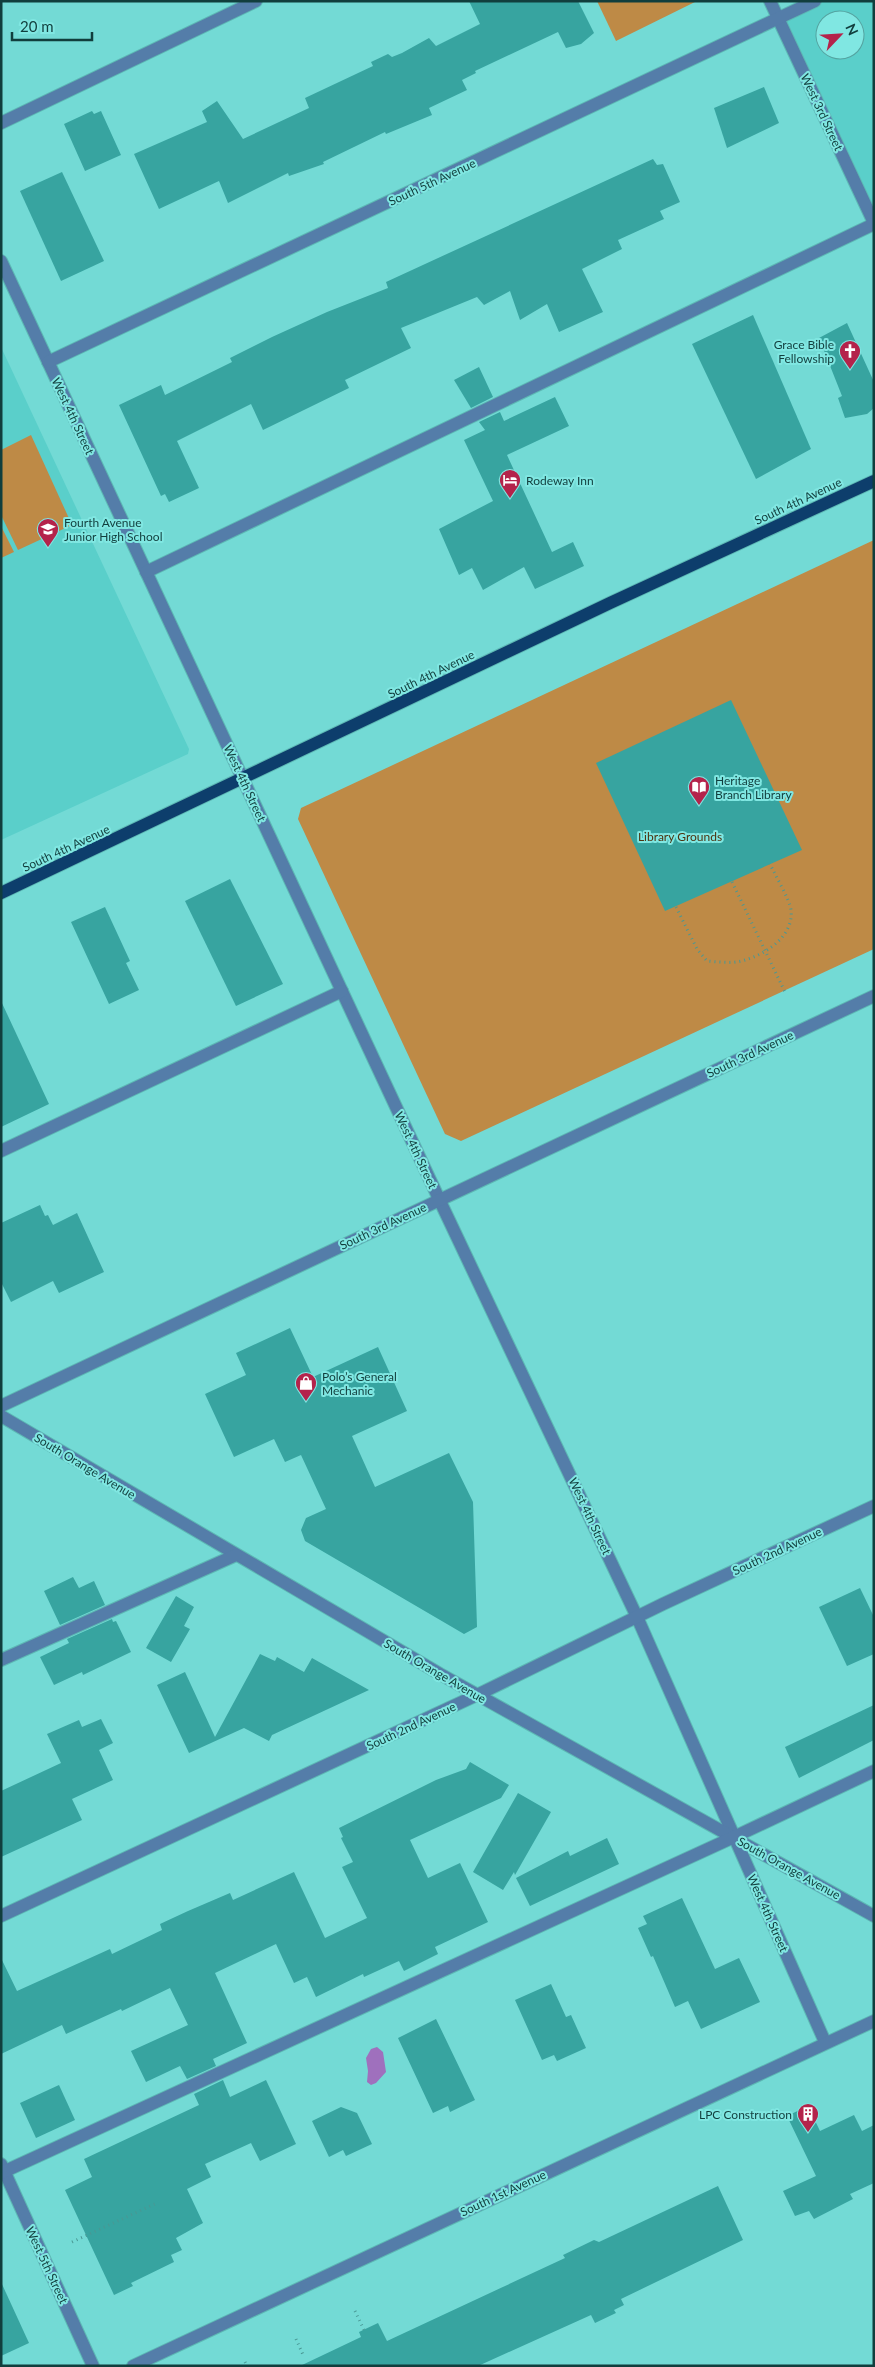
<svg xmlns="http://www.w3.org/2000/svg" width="875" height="2367" viewBox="0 0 875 2367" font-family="Lato,sans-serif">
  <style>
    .built { fill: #5acfca; fill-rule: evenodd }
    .green { fill: #be8a46 }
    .water { fill: #9f70bd }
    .building { fill: #37a4a0 }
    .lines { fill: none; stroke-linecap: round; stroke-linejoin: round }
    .minor-casing { stroke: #5db8b4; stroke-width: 14 }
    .major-casing { stroke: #5db8b4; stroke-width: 14 }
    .path { stroke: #499894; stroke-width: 3; stroke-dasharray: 1 4; stroke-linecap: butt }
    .minor { stroke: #547da9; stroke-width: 12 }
    .major { stroke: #0d3e6c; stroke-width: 12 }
    .labels { text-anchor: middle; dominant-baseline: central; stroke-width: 4; stroke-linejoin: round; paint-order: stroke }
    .street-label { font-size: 12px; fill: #113e3d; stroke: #80e7e2 }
    .poi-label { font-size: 12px; fill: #113e3d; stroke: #80e7e2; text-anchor: start }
    .park-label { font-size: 12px; fill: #4d3310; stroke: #80e7e2 }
  </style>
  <rect width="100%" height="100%" fill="#73dad5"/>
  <!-- built -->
  <g class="built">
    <path d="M815,1H874V224L778,19ZM825,20H855V50H825Z"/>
    <path d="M1,347L189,749L188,754L1,840Z"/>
  </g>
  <!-- green -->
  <g class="green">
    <path d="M597,1H697L616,41Z"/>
    <path d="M31,435L72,525L18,550L1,515V450Z"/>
    <path d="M1,526L14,552L1,558Z"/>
    <path d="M874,540V949L461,1141L445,1134L298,819L301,808Z"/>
  </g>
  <!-- water -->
  <path class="water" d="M377,2047L383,2052L386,2072L376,2083L371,2085L367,2082L368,2071L366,2058L371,2049Z"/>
  <!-- building -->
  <g class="building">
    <path d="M469,1H578L594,33L581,44L566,48L558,32L475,71L476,73L462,80L467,90L429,108L432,115L386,134L385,132L323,162L324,164L289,176L288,173L228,203L219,181L159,209L134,154L207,122L202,111L217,101L243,139L309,108L305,98L373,66L371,62L388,54L392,57L402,53L429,38L436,46L480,24Z"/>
    <path d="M764,87L779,123L727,148L714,108Z"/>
    <path d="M92,111L94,114L101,111L121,155L85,171L64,124Z"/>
    <path d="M653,159L657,165L663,164L680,202L660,211L664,219L618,240L622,249L582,269L603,312L559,332L547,304L520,320L510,291L484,305L477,297L401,328L411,348L345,380L349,388L263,430L251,404L177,441L199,488L169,502L165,494L161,496L119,405L161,385L165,395L232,362L230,358L272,337L327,312L388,288L386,282Z"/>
    <path d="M62,172L104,261L61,281L20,191Z"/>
    <path d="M753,315L811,449L756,479L692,344Z"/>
    <path d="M847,323L874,382V408L867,414L845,418L838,398L842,396L819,338Z"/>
    <path d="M479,367L493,397L471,408L454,380Z"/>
    <path d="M555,397L569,426L507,455L552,552L573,542L584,566L535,589L524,567L483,590L472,568L459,575L439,529L493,501L464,440L485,430L479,422L500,412L504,421Z"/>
    <path d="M731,700L802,850L665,911L596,763Z"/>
    <path d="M230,879L283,984L236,1006L185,901Z"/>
    <path d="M105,907L130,961L126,963L139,990L109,1004L71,922Z"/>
    <path d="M1,1001L49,1104L1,1127Z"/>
    <path d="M40,1205L45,1216L48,1215L53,1225L77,1213L104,1272L59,1293L53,1281L11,1302L1,1282V1223Z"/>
    <path d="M290,1328L313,1377L378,1347L407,1411L352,1436L375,1487L449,1453L473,1502L477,1627L464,1634L305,1541L301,1530L306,1518L326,1509L301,1455L285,1462L274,1439L234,1457L205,1394L246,1375L236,1353Z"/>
    <path d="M73,1577L79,1588L94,1581L105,1605L60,1625L44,1591Z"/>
    <path d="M860,1588L874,1617V1654L847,1666L819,1607Z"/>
    <path d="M176,1596L194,1607L184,1626L190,1629L171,1662L146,1648Z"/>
    <path d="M112,1619L113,1622L116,1621L131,1652L83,1675L82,1672L54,1685L40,1657L69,1643L67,1639Z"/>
    <path d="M260,1654L275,1661L277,1657L304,1672L312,1658L369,1690L272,1735L269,1741L244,1728L189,1753L157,1685L185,1672L215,1737Z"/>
    <path d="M874,1705V1740L799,1778L785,1747Z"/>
    <path d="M101,1719L113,1743L99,1750L113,1780L72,1799L82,1820L1,1857V1791L61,1763L47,1734L79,1720L82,1727Z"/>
    <path d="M470,1762L509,1785L501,1798L410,1840L428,1878L460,1863L488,1922L435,1947L438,1954L404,1971L399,1961L364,1977L363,1974L316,1997L307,1977L294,1983L276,1944L215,1973L247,2043L213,2059L216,2066L187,2079L180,2066L146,2082L131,2051L188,2025L170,1988L122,2011L121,2009L66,2034L62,2025L1,2054V1958L17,1991L110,1949L112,1954L162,1930L160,1924L188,1911L230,1893L233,1900L294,1872L325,1938L367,1918L342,1867L353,1862L341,1838L343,1837L339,1828L436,1780L466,1769Z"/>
    <path d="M518,1793L551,1812L515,1875L514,1872L503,1890L473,1872Z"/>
    <path d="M607,1838L619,1864L530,1906L516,1878L568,1851L570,1856Z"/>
    <path d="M682,1898L715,1969L739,1958L760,2002L701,2029L688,2001L675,2007L653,1956L651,1957L638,1928L647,1924L643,1916Z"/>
    <path d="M551,1984L566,2017L571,2015L586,2048L557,2061L554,2055L542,2060L515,2000Z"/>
    <path d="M436,2019L475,2100L450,2112L448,2106L433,2113L398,2038Z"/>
    <path d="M223,2080L230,2097L266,2080L296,2144L260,2161L251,2143L205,2164L211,2177L187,2189L203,2223L176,2238L182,2250L171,2255L174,2262L131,2283L133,2286L114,2295L65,2190L92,2177L84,2159L199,2105L194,2094Z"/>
    <path d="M59,2085L75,2120L36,2138L20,2103Z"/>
    <path d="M808,2106L820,2131L854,2115L862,2131L874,2125V2183L850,2194L853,2199L814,2219L809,2211L795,2216L783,2191L816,2176L787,2116Z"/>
    <path d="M341,2107L357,2113L372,2144L346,2156L343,2150L329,2157L312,2121Z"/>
    <path d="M718,2186L743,2240L621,2299L624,2305L614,2310L616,2313L595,2323L591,2315L478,2366H300L361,2337L359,2332L378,2323L387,2341L565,2258L563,2255L594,2240L599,2242Z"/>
    <path d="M1,2282L29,2343L1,2356Z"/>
  </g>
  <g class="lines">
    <!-- minor casing -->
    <g class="minor-casing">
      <g id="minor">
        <path d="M770,1L874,223"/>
        <path d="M1,123L256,1"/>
        <path d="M1,261L439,1199L637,1617L825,2042"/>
        <path d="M48,362L815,1"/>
        <path d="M146,572L874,224"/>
        <path d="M1,1151L342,991"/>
        <path d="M1,1406L874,996"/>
        <path d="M1,1416L440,1674L874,1916"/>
        <path d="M1,1660L236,1555"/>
        <path d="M1,1916L477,1695L663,1604L874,1506"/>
        <path d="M1,2164L93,2366"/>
        <path d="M1,2173L734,1837L874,1771"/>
        <path d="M133,2366L874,2021"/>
      </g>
    </g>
    <!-- major casing -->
    <g class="major-casing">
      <path id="major" d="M1,893L610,603L874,481"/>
    </g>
    <!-- path -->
    <g class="path">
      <path d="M732,882L786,994"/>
      <path d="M676,907L697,949L707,961C720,962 733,964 745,960C766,954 794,936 791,910C790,900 775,875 770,864"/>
      <path d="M72,2242L157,2203"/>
      <path d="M355,2311L364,2330"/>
      <path d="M296,2339L304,2357"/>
      <path d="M245,2362L247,2366"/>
      <path d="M357,2366V2365"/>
    </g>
    <!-- minor -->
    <use href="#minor" class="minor"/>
    <!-- major -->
    <use href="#major" class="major"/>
  </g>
  <!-- icons -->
  <defs>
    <g id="church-pin" transform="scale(1.125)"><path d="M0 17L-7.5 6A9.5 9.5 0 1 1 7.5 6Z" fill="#b4234b" stroke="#80e7e2"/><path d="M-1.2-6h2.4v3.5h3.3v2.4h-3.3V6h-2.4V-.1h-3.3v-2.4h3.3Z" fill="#fff"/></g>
    <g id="hotel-pin" transform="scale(1.125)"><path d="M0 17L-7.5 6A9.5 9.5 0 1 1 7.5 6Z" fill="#b4234b" stroke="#80e7e2"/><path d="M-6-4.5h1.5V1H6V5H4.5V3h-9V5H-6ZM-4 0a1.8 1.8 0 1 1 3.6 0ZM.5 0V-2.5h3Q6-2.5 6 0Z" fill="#fff"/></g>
    <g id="school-pin" transform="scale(1.125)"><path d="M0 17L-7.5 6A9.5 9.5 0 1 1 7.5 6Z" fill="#b4234b" stroke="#80e7e2"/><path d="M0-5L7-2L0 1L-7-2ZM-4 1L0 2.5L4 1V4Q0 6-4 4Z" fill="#fff"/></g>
    <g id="library-pin" transform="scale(1.125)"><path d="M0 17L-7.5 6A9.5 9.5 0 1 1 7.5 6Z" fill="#b4234b" stroke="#80e7e2"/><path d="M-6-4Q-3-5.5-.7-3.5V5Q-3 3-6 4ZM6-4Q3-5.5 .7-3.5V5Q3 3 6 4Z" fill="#fff"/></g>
    <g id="shop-pin" transform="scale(1.125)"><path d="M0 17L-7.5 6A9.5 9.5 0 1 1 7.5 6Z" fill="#b4234b" stroke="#80e7e2"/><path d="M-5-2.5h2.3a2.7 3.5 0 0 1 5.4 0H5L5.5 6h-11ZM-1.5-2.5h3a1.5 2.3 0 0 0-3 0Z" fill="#fff"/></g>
    <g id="building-pin" transform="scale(1.125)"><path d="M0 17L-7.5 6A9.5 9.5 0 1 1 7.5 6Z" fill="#b4234b" stroke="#80e7e2"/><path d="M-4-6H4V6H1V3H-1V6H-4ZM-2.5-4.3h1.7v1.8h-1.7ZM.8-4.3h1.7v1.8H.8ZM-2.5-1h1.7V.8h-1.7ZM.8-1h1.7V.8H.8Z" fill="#fff"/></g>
  </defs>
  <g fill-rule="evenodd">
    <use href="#church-pin" x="850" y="351"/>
    <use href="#hotel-pin" x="510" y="480"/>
    <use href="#school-pin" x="48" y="529"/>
    <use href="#library-pin" x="699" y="787"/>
    <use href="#shop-pin" x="306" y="1383"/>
    <use href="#building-pin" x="808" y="2114"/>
  </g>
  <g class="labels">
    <!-- street labels -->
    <g class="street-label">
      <text transform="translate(822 112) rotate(65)">West 3rd Street</text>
      <text transform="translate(432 182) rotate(-25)">South 5th Avenue</text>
      <text transform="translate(73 416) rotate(65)">West 4th Street</text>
      <text transform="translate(798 501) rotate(-25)">South 4th Avenue</text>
      <text transform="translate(431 674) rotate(-26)">South 4th Avenue</text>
      <text transform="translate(245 783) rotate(65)">West 4th Street</text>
      <text transform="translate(66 848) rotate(-25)">South 4th Avenue</text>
      <text transform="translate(750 1054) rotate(-25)">South 3rd Avenue</text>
      <text transform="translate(416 1150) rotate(65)">West 4th Street</text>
      <text transform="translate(383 1226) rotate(-25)">South 3rd Avenue</text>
      <text transform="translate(85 1466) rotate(31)">South Orange Avenue</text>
      <text transform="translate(590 1516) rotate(65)">West 4th Street</text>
      <text transform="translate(777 1551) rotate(-25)">South 2nd Avenue</text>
      <text transform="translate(435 1671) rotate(30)">South Orange Avenue</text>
      <text transform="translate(411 1726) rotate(-25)">South 2nd Avenue</text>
      <text transform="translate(789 1868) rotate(29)">South Orange Avenue</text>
      <text transform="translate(768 1913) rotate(66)">West 4th Street</text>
      <text transform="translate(503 2193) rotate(-25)">South 1st Avenue</text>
      <text transform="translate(47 2265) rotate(65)">West 5th Street</text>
    </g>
    <!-- poi labels -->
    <g class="poi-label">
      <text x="834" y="344" text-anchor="end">Grace Bible<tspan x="834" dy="14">Fellowship</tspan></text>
      <text x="526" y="480">Rodeway Inn</text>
      <text x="64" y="522">Fourth Avenue<tspan x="64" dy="14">Junior High School</tspan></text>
      <text x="715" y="780">Heritage<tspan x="715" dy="14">Branch Library</tspan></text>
      <text x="322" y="1376">Polo’s General<tspan x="322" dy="14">Mechanic</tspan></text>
      <text x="792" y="2114" text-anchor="end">LPC Construction</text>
    </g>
    <!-- park labels -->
    <g class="park-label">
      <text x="680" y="836">Library Grounds</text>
    </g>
  </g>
  <!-- border -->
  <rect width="875" height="2367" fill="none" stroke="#113e3d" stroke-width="5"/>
  <!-- north arrow -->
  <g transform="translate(840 35) rotate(65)"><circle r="24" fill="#80e7e2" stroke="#54a3a0"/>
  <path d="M0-4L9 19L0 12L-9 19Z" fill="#b4234b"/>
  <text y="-8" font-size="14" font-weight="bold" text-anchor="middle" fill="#113e3d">N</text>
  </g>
  <!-- scale -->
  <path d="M12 32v8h80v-8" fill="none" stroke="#113e3d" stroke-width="2.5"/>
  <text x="20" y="32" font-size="15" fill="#113e3d" stroke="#80e7e2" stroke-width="4" paint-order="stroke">20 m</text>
</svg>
